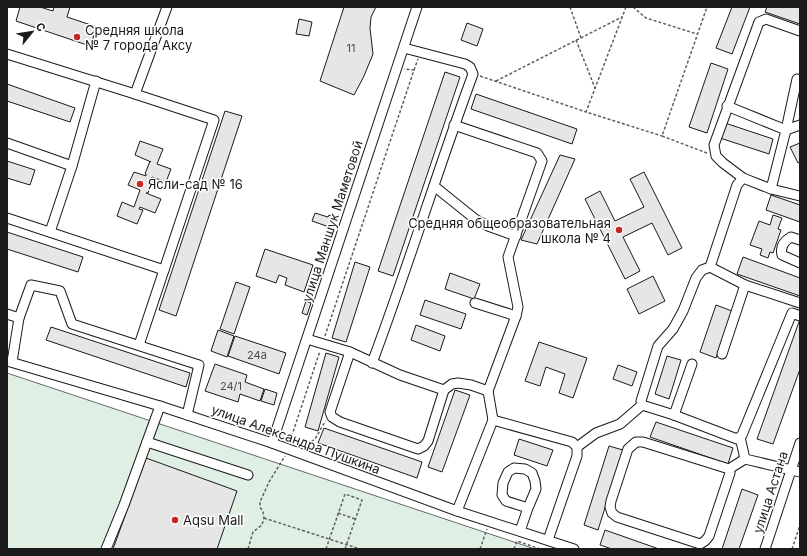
<svg xmlns="http://www.w3.org/2000/svg" width="807" height="556" viewBox="0 0 807 556" font-family="Inter,sans-serif">
  <style>
    .green { fill: #e0efe3; stroke: #6a6a6a }
    .building { fill: #e6e6e6; stroke: #1a1a1a }
    .lines { fill: none; stroke-linecap: round; stroke-linejoin: round }
    .minor-casing { stroke: #1a1a1a; stroke-width: 11 }
    .path { stroke: #5f5f5f; stroke-width: 1.5; stroke-dasharray: 3 2; stroke-linecap: butt }
    .minor { stroke: #fff; stroke-width: 9 }
    .poi-dot { fill: #c62828; stroke: #fff; stroke-width: 1.5 }
    .labels { text-anchor: middle; dominant-baseline: central; stroke-width: 3; stroke-linejoin: round; paint-order: stroke }
    .number-label { font-size: 11px; fill: #4d4d4d }
    .poi-label { font-size: 13px; fill: #1a1a1a; stroke: #fff; text-anchor: start }
    .street-label { font-size: 13px; fill: #1a1a1a; stroke: #fff }
  </style>
  <rect width="100%" height="100%" fill="#fff"/>
  <!-- green -->
  <path class="green" d="M7,373L535,549H7Z"/>
  <!-- building -->
  <g class="building">
    <path d="M20,7H40L53,11L54,7H70L67,17L97,27L90,46L16,21Z"/>
    <path d="M344,7H376L371,17L370,28L373,54L364,76L354,95L320,81Z"/>
    <path d="M732,7H750L732,54L716,48Z"/>
    <path d="M767,7H800V24L765,12Z"/>
    <path d="M299,19L312,22L309,36L296,34Z"/>
    <path d="M467,23L483,29L477,46L461,40Z"/>
    <path d="M711,63L728,69L707,133L689,127Z"/>
    <path d="M445,72L460,77L393,276L378,271Z"/>
    <path d="M7,84L75,108L70,122L7,101Z"/>
    <path d="M476,94L577,129L572,144L471,109Z"/>
    <path d="M225,111L242,116L176,316L159,310Z"/>
    <path d="M725,123L773,139L769,154L720,138Z"/>
    <path d="M140,141L163,149L157,164L171,169L166,182L152,177L151,178L153,179L148,193H146L161,199L155,213L140,207L139,209L143,210L137,224L117,216L122,202L134,207L140,190L128,185L134,172L146,176V174H145L150,161L151,162L135,155Z"/>
    <path d="M800,143V162L798,163L790,147Z"/>
    <path d="M560,155L575,159L537,244L521,240Z"/>
    <path d="M7,161L35,170L30,185L7,178Z"/>
    <path d="M644,172L682,248L668,255L652,223L623,237L640,271L625,279L585,199L600,191L615,221L644,207L630,179Z"/>
    <path d="M771,195L800,205V222L766,210Z"/>
    <path d="M315,213L328,217L329,215L335,217L332,228L312,221Z"/>
    <path d="M773,215L782,218L778,229L781,230L773,253L770,252L768,258L760,255L762,249L750,245L759,221L770,225Z"/>
    <path d="M7,232L83,257L78,272L7,249Z"/>
    <path d="M265,249L313,265L304,292L285,285L287,278L279,275L276,283L256,276Z"/>
    <path d="M743,257L800,278V296L737,274Z"/>
    <path d="M355,262L370,267L346,342L332,338Z"/>
    <path d="M450,273L480,284L474,299L445,289Z"/>
    <path d="M653,276L665,301L639,314L627,289Z"/>
    <path d="M236,282L250,287L234,334L220,329Z"/>
    <path d="M425,300L466,314L461,329L420,315Z"/>
    <path d="M306,301L311,303L307,315L302,313Z"/>
    <path d="M716,305L732,311L716,358L700,352Z"/>
    <path d="M800,319V369L773,444L757,439Z"/>
    <path d="M416,325L445,336L440,351L411,340Z"/>
    <path d="M51,327L190,373L186,387L46,340Z"/>
    <path d="M218,330L234,336L227,357L211,351Z"/>
    <path d="M235,336L286,353L279,374L228,356Z"/>
    <path d="M539,342L587,358L573,398L559,393L565,374L546,367L540,386L525,381Z"/>
    <path d="M326,353L339,357L318,431L305,427Z"/>
    <path d="M667,356L681,360L669,399L655,394Z"/>
    <path d="M215,364L247,375L245,382L264,389L260,401L240,394L238,402L205,391Z"/>
    <path d="M618,365L637,372L632,386L613,379Z"/>
    <path d="M265,389L277,393L274,405L261,401Z"/>
    <path d="M455,390L470,395L442,472L428,467Z"/>
    <path d="M656,422L733,448L728,464L650,437Z"/>
    <path d="M324,428L422,462L417,478L318,443Z"/>
    <path d="M519,439L553,450L547,466L514,455Z"/>
    <path d="M609,446L623,450L598,530L584,525Z"/>
    <path d="M146,458L237,491L217,549H113Z"/>
    <path d="M742,489L758,495L739,549H722Z"/>
    <path d="M605,530L659,549H612L600,545Z"/>
  </g>
  <g class="lines">
    <!-- minor casing -->
    <g class="minor-casing">
      <g id="minor">
        <path d="M800,31L766,19L759,22L714,145L716,156L723,163L743,178L771,189L800,196"/>
        <path d="M7,54L135,94L167,7"/>
        <path d="M797,79L786,130L800,125"/>
        <path d="M135,94L214,120L139,345"/>
        <path d="M727,106L786,130L771,189"/>
        <path d="M454,125L537,153L542,161L508,257L518,307L516,316L488,391"/>
        <path d="M7,143L72,166"/>
        <path d="M743,178L737,185L710,267L702,270L696,278L683,311L673,329L658,346L641,401L642,405L674,415L737,439L742,435L792,313L800,316"/>
        <path d="M434,186L475,219L488,226L516,236"/>
        <path d="M7,218L164,270"/>
        <path d="M50,232L72,166L96,81"/>
        <path d="M800,240L791,237C784,241 780,247 782,255L800,263"/>
        <path d="M710,267L745,285L800,303"/>
        <path d="M475,303L516,316"/>
        <path d="M7,314L19,318"/>
        <path d="M307,339L350,352L330,412L332,417L340,422L418,449L424,446L428,441L444,390L452,384L458,383L471,385L488,391L493,420"/>
        <path d="M350,352L400,375L444,390"/>
        <path d="M722,354L745,285"/>
        <path d="M7,361L160,406L272,443L457,511L574,549"/>
        <path d="M12,362L19,318L31,285L60,291L72,324L199,365L187,415"/>
        <path d="M372,363C408,267 438,169 473,74L470,67L465,64L404,48"/>
        <path d="M674,415L692,364"/>
        <path d="M740,437L745,459L800,472"/>
        <path d="M147,442L248,475"/>
        <path d="M636,442H643L729,469L730,473L709,536L705,541L700,544L694,542L617,517L612,513L610,507L611,501L628,449Z"/>
        <path d="M272,443L417,7"/>
        <path d="M577,447L596,433L620,424L642,405"/>
        <path d="M729,469L745,459"/>
        <path d="M457,511L493,420L572,442L577,447V456L548,540"/>
        <path d="M520,531L528,508L536,489L535,481L532,473L525,469L514,468L508,472L503,483L502,495L506,501L528,508"/>
        <path d="M106,549L124,505L160,406"/>
        <path d="M765,549L800,443"/>
      </g>
    </g>
    <!-- path -->
    <g class="path">
      <path d="M570,7L581,38"/>
      <path d="M626,7L586,112L662,136"/>
      <path d="M633,7L646,18L697,34"/>
      <path d="M576,40L595,88"/>
      <path d="M414,70L418,59"/>
      <path d="M480,76L586,112"/>
      <path d="M496,81L622,17"/>
      <path d="M707,153L662,136L707,7"/>
      <path d="M325,336L414,70L404,69"/>
      <path d="M283,435L291,438"/>
      <path d="M290,441L320,351"/>
      <path d="M302,445C319,442 316,433 326,421"/>
      <path d="M338,513L355,519"/>
      <path d="M264,518L360,549"/>
      <path d="M248,549L253,532L262,525L264,518L263,512L260,507V502L269,482L285,456"/>
      <path d="M326,549L345,494L362,500L345,549"/>
      <path d="M480,549L487,529"/>
      <path d="M514,549L517,541L540,549"/>
      <path d="M792,549L800,525"/>
    </g>
    <!-- minor -->
    <use href="#minor" class="minor"/>
  </g>
  <!-- markers -->
  <g class="poi-dot">
    <circle cx="77" cy="37" r="4"/>
    <circle cx="140" cy="184" r="4"/>
    <circle cx="619" cy="230" r="4"/>
    <circle cx="175" cy="520" r="4"/>
  </g>
  <g class="labels">
    <!-- number labels -->
    <g class="number-label">
      <text x="351" y="48">11</text>
      <text x="257" y="355">24а</text>
      <text x="231" y="386">24/1</text>
    </g>
    <!-- poi labels -->
    <g class="poi-label">
      <text x="85" y="30">Средняя школа<tspan x="85" dy="15">№ 7 города Аксу</tspan></text>
      <text x="148" y="184">Ясли-сад № 16</text>
      <text x="611" y="223" text-anchor="end">Средняя общеобразовательная<tspan x="611" dy="15">школа № 4</tspan></text>
      <text x="183" y="520">Аqsu Mall</text>
    </g>
    <!-- street labels -->
    <g class="street-label">
      <text transform="translate(332 221) rotate(-72)">улица Маншук Маметовой</text>
      <text transform="translate(296 439) rotate(20)">улица Александра Пушкина</text>
      <text transform="translate(770 492) rotate(-72)">улица Астана</text>
    </g>
  </g>
  <!-- border -->
  <rect width="807" height="556" fill="none" stroke="#1a1a1a" stroke-width="16"/>
  <!-- north arrow -->
  <g transform="translate(32 32) rotate(60)" stroke="#ffffff" stroke-width="3" paint-order="stroke">
  <path d="M0-3L7 15L0 10L-7 15Z" fill="#1a1a1a"/>
  <text y="-6" font-size="11" font-weight="bold" text-anchor="middle" fill="#1a1a1a">С</text>
  </g>
</svg>
